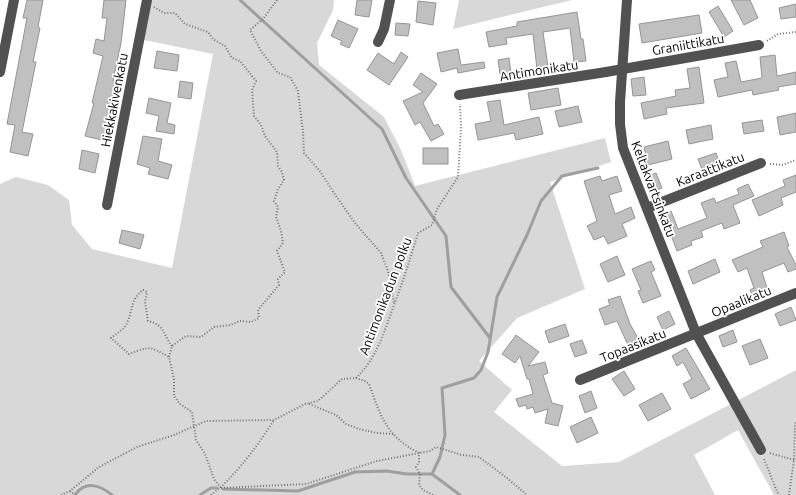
<svg xmlns="http://www.w3.org/2000/svg" width="796" height="495" viewBox="0 0 796 495" font-family="Ubuntu,sans-serif">
  <style>
    .green { fill: #d8d8d8 }
    .lines { fill: none; stroke-linecap: round; stroke-linejoin: round }
    .stream { stroke: #9f9f9f; stroke-width: 3 }
    .building { fill: #c0c0c0; stroke: #959595 }
    .path { stroke: #737373; stroke-width: 2; stroke-dasharray: 1 2; stroke-linecap: butt }
    .minor { stroke: #515151; stroke-width: 10 }
    .labels { text-anchor: middle; dominant-baseline: central; stroke-width: 3.5; stroke-linejoin: round; paint-order: stroke }
    .street-label { font-size: 13px; fill: #000; stroke: #fff }
  </style>
  <rect width="100%" height="100%" fill="#fff"/>
  <!-- green -->
  <g class="green">
    <path d="M151,0H334L333,10L317,43L319,65L384,117L401,150L415,186L605,138L611,162L550,182L585,289L517,318L479,361L512,390L494,412L562,466L619,462L796,370V495H774L738,430L694,455L715,495H0V184L16,177L48,185L69,200L72,225L92,249L172,268L213,54L144,40Z"/>
    <path d="M459,0H572L453,29Z"/>
  </g>
  <g class="lines">
    <!-- stream -->
    <g class="stream">
      <path d="M240,0L382,129L406,178L446,236L451,287L490,338"/>
      <path d="M432,474L440,457L445,435L442,388L474,378L481,370L488,352L497,297L527,235L541,201L562,176L598,168"/>
      <path d="M223,489L298,491L355,472L387,471L407,474H432L460,495"/>
      <path d="M75,495C85,480 100,485 112,495"/>
      <path d="M200,495L211,488H217"/>
    </g>
  </g>
  <!-- building -->
  <g class="building">
    <path d="M27,0H43L38,27L40,28L33,62H36L22,132L33,134L28,156L10,152L15,125L7,124L27,18H23Z"/>
    <path d="M104,0H126L121,43L113,81H115L109,117L102,140L85,136L94,103H92L103,56L93,53L96,39L104,41L107,18H102Z"/>
    <path d="M357,0H372L369,17L355,15Z"/>
    <path d="M731,0H750L758,18L744,25Z"/>
    <path d="M418,1L436,3L433,25L416,22Z"/>
    <path d="M796,4V17L781,19L779,8Z"/>
    <path d="M718,6L733,31L724,37L709,12Z"/>
    <path d="M577,12L581,39H583L586,61L574,62L570,28L543,32L548,67L537,69L533,34L506,38L507,44L489,47L486,32L517,26V22Z"/>
    <path d="M699,15L702,33L642,43L639,24Z"/>
    <path d="M338,20L358,29L349,48L340,44L342,41L331,36Z"/>
    <path d="M396,23L410,24L408,36L395,35Z"/>
    <path d="M458,49L461,65L484,62L485,68L458,73L457,68L441,72L437,53Z"/>
    <path d="M157,51L179,55L177,71L154,68Z"/>
    <path d="M401,52L408,57L389,85L367,70L378,53L394,64Z"/>
    <path d="M775,55L777,76L796,72V84L778,87L779,90L753,95L752,90L718,97L714,80L728,77L725,63L736,61L741,82L762,78L760,57Z"/>
    <path d="M509,58L511,73L500,74L498,60Z"/>
    <path d="M699,67L704,103L666,108L667,114L644,119L641,103L676,96L675,90L690,88L687,69Z"/>
    <path d="M421,73L437,84L423,103L434,126L438,124L444,134L431,141L420,122L415,125L403,101L423,92L413,85Z"/>
    <path d="M644,77L646,95L633,96L631,79Z"/>
    <path d="M180,81L193,83L191,99L178,97Z"/>
    <path d="M558,88L561,105L531,110L528,93Z"/>
    <path d="M149,98L171,103L167,123L175,125L174,134L156,131L159,116L146,113Z"/>
    <path d="M500,100L504,125L539,117L543,134L516,140L514,133L478,140L475,124L491,121L487,102Z"/>
    <path d="M578,106L582,122L559,127L555,111Z"/>
    <path d="M796,113V132L780,135L777,117Z"/>
    <path d="M762,120L764,131L744,134L742,123Z"/>
    <path d="M711,125L713,139L689,144L686,130Z"/>
    <path d="M143,136L162,139L158,161L172,165L168,179L148,174L150,168L137,164Z"/>
    <path d="M668,141L672,159L648,165L644,147Z"/>
    <rect x="423" y="148" width="25" height="16"/>
    <path d="M82,150L99,154L95,173L79,169Z"/>
    <path d="M716,153L721,166L703,172L698,159Z"/>
    <path d="M656,173L662,188L651,192L645,177Z"/>
    <path d="M796,175V192L781,198L783,205L759,216L752,200L785,186L783,180Z"/>
    <path d="M600,176L602,181L617,176L622,191L609,195L615,214L631,207L635,218L622,224L627,236L608,244L604,236L594,240L587,226L597,221L584,181Z"/>
    <path d="M748,184L754,196L733,205L740,223L724,229L722,223L701,231L703,237L691,241L692,245L677,251L668,227L665,228L660,215L671,211L678,229L707,218L701,203L714,198L716,203L739,194L737,189Z"/>
    <path d="M122,230L144,235L140,249L119,243Z"/>
    <path d="M784,232L789,246L787,247L796,265V269L788,272L784,263L762,272L768,291L753,297L750,290L754,288L747,268L738,272L732,260L763,247L760,241Z"/>
    <path d="M617,256L625,275L608,282L600,264Z"/>
    <path d="M715,259L720,272L693,284L688,271Z"/>
    <path d="M651,261L655,270L651,272L661,296L643,303L638,291L641,290L632,269Z"/>
    <path d="M620,296L630,324L639,340L628,345L617,321L605,325L599,309L610,305L608,300Z"/>
    <path d="M791,307L796,320L780,326L775,314Z"/>
    <path d="M669,311L675,324L663,330L657,317Z"/>
    <path d="M565,324L569,336L549,343L545,331Z"/>
    <path d="M733,330L737,342L723,347L719,336Z"/>
    <path d="M516,335L539,352L528,366L545,362L548,373L543,375L552,403L563,406L558,426L545,423L548,409L535,413L533,407L527,409L526,405L519,407L516,399L533,394L529,379H527L520,356L515,363L502,354Z"/>
    <path d="M760,339L768,358L750,365L742,346Z"/>
    <path d="M582,340L587,353L575,357L570,344Z"/>
    <path d="M686,348L710,389L691,399L683,384L692,379L683,362L677,366L672,356Z"/>
    <path d="M624,371L635,389L624,396L612,379Z"/>
    <path d="M591,391L597,408L585,413L579,396Z"/>
    <path d="M662,393L671,409L648,421L639,405Z"/>
    <path d="M591,417L598,433L577,443L570,427Z"/>
  </g>
  <g class="lines">
    <!-- path -->
    <g class="path">
      <path d="M277,0L263,19L250,30L261,51L278,73L290,77L298,91L303,132L304,153L319,170L336,196L355,223L381,253L388,271L394,303"/>
      <path d="M154,7L164,13H175L185,24L208,32L213,39L225,46L232,58L240,61L256,81L252,90L254,116L261,125L265,136L277,152L278,166L282,172L284,180L278,189L274,201L278,207L276,217L281,231L283,243L277,251L285,272L278,279L279,285L258,310L259,318L251,322L240,321L230,325L214,327L201,337L186,336L172,346L169,357"/>
      <path d="M767,41L778,34L796,32"/>
      <path d="M770,164L782,165L796,160"/>
      <path d="M172,346C163,335 165,325 148,321L145,302L147,292L143,290C130,300 133,310 127,323C125,329 116,334 111,338L129,354C151,346 149,346 169,357L174,379V396L180,404L192,412L196,440L205,454L214,479L221,488"/>
      <path d="M356,378C377,358 384,332 394,305C403,281 411,257 418,233L432,225L437,209L458,177L461,128L460,104"/>
      <path d="M309,404L336,415L346,424L359,429L377,433L393,434"/>
      <path d="M770,453L794,460L796,459"/>
      <path d="M764,459L776,489L779,495"/>
      <path d="M221,488L306,484L377,461L430,451L436,447L462,455L479,457L507,478L527,495"/>
      <path d="M70,491L75,495"/>
      <path d="M61,495L70,491L99,467L137,447L174,435L206,421L274,420L305,404L318,401L342,379L356,378L365,381L369,384C381,417 386,436 419,453V462L416,467L420,474L419,485L423,490L433,495"/>
      <path d="M211,495C235,477 258,445 274,420"/>
      <path d="M789,495L794,460L795,424L796,422"/>
    </g>
    <!-- minor -->
    <g class="minor">
      <path d="M627,0L620,102V124L623,148L696,333L761,450"/>
      <path d="M378,42L384,29L390,0"/>
      <path d="M0,72L14,0"/>
      <path d="M459,95L606,72L759,45"/>
      <path d="M107,205L147,0"/>
      <path d="M647,208L761,163"/>
      <path d="M580,380L796,293"/>
    </g>
  </g>
  <g class="labels">
    <!-- street labels -->
    <g class="street-label">
      <text transform="translate(688 44) rotate(-10)">Graniittikatu</text>
      <text transform="translate(539 70) rotate(-9)">Antimonikatu</text>
      <text transform="translate(114 100) rotate(-79)">Hiekkakivenkatu</text>
      <text transform="translate(710 169) rotate(-22)">Karaattikatu</text>
      <text transform="translate(654 189) rotate(69)">Keltakvartsinkatu</text>
      <text transform="translate(385 296) rotate(-69)">Antimonikadun polku</text>
      <text transform="translate(741 301) rotate(-22)">Opaalikatu</text>
      <text transform="translate(633 345) rotate(-22)">Topaasikatu</text>
    </g>
  </g>
</svg>
